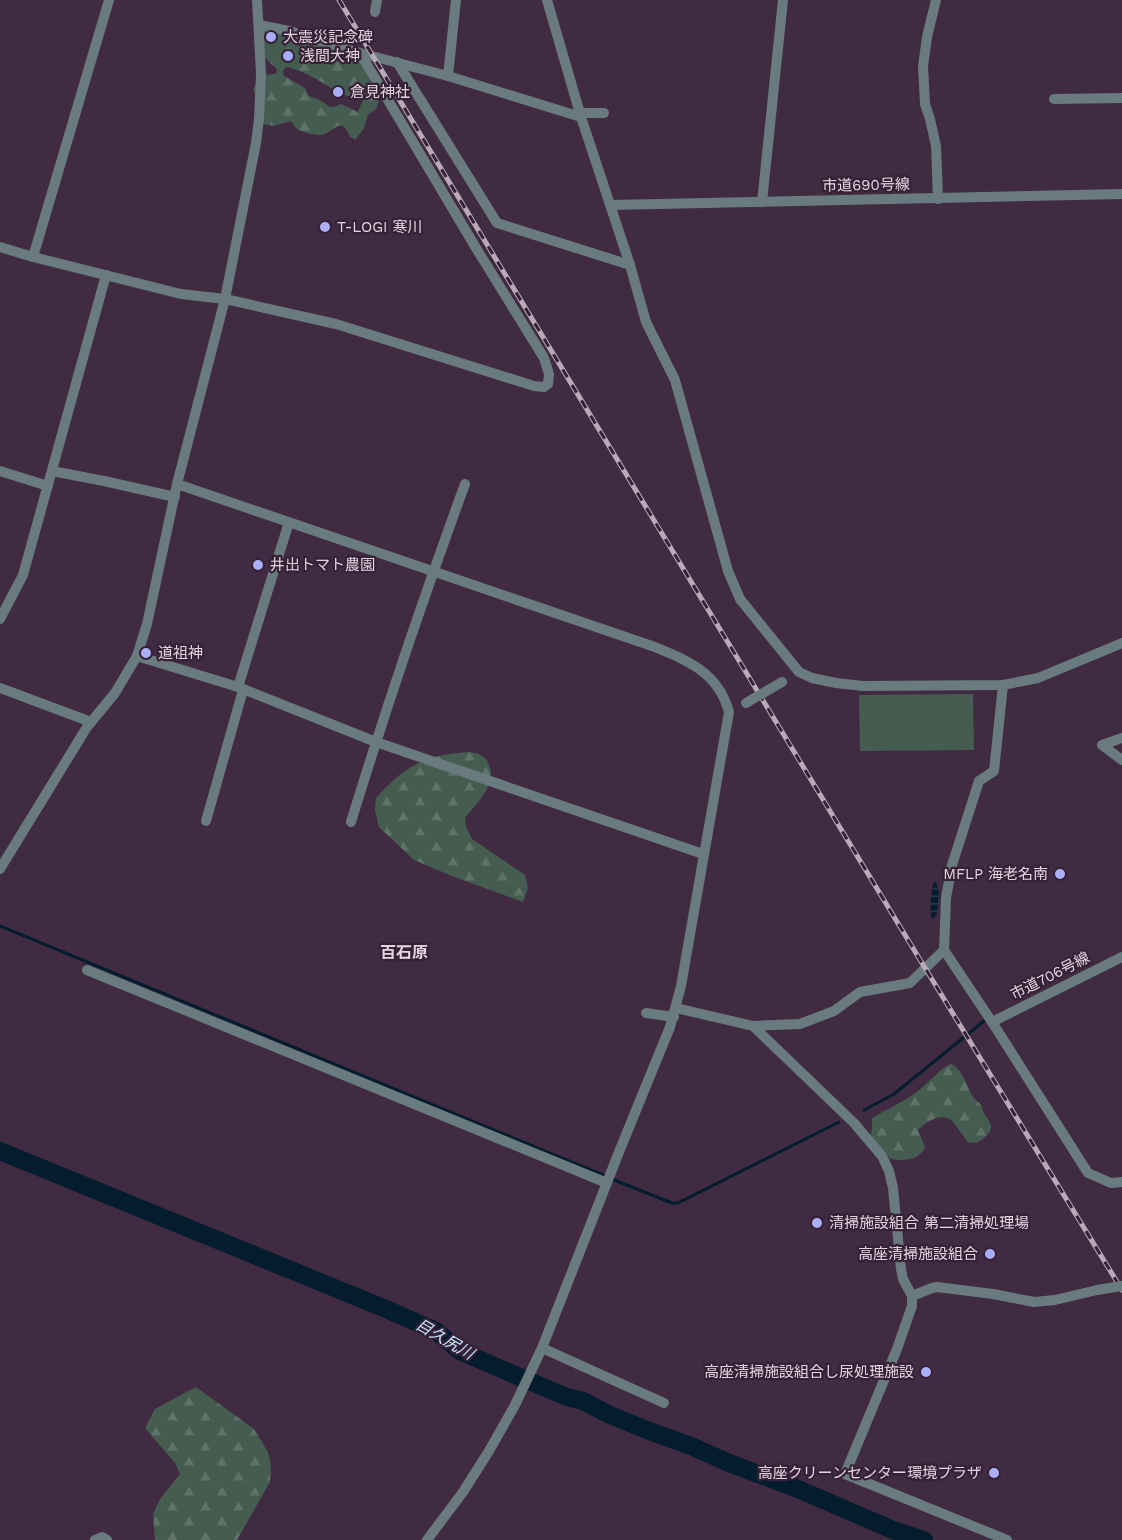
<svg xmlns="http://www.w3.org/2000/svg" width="1122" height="1540" viewBox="0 0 1122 1540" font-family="'Work Sans','Noto Sans JP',sans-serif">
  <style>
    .green { fill: #455d50 }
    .forest { fill: url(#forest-firs); fill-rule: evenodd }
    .water { fill: url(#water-rules) }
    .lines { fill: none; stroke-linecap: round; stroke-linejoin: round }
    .stream { stroke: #031d2f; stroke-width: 3 }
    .river { stroke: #031d2f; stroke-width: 18 }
    .minor { stroke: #697b7f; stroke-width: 10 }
    .rail-casing { stroke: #b9aaba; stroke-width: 5 }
    .rail { stroke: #362137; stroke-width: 3; stroke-dasharray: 9; stroke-linecap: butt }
    .minor-bridge { stroke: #697b7f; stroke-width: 10 }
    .poi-dot { fill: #abaffb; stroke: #362137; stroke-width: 2 }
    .labels { text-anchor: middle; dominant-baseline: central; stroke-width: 4.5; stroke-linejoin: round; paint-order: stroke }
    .poi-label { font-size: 15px; fill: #e2d4e2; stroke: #362137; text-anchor: start }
    .street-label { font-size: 15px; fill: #e2d4e2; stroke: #362137 }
    .neighbourhood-label { font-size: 16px; font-weight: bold; fill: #e2d4e2; stroke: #362137 }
    .water-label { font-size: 16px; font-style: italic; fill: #c0e3ff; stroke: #362137 }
  </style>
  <defs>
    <pattern id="forest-firs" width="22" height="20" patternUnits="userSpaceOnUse" patternTransform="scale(1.5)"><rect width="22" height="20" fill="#455d50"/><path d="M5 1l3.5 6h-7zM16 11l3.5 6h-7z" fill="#607369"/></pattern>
    <pattern id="water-rules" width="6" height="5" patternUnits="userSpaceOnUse" patternTransform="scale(1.5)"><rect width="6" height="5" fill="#031d2f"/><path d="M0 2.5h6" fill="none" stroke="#273d4d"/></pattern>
  </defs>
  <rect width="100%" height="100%" fill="#402b42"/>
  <!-- green -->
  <path class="green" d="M973,694L974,750L860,751L859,695Z"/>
  <!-- forest -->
  <g class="forest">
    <path d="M267,28L345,47L361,62L379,98L377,108L368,115L364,128L356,139L350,137C342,117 337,128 325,134C319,137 302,132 297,129C295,127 293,124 291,121L274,126L262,124L257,99L253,89L263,75L275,74L277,71L276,68L265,58L263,32ZM286,67C301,69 328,85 340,94L347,96H360L363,99L358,112L341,104C328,111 330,105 319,100C316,98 313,98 309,96L305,88L284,76L283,71Z"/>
    <path d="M469,752C481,754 487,756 490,768C495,787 476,804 465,818L466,827L472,839L525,875L528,888L523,902L452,876L414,860L379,827L375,810L376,798C406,765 424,755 469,752Z"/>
    <path d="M951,1064C964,1070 966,1087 974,1098C976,1101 979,1102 981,1105C982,1107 982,1111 984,1113C990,1123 996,1127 985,1137C980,1142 975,1144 968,1142C963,1136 958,1128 953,1122C942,1111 926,1122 918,1130L925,1147C919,1161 903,1161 890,1159C885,1150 876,1144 871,1135L872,1128V1118C887,1109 904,1102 918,1091C929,1083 940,1068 951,1064Z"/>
    <path d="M196,1387L254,1429L268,1452L271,1466L270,1482L237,1540H155L153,1514L160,1499L180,1474L175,1463L145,1428L155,1409Z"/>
  </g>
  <!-- water -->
  <path class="water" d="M936,882L939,893L937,913L934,918H931C930,906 931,895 933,883Z"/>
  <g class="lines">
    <!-- stream -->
    <g class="stream">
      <path d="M0,926L603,1175"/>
      <path d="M864,1110L894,1094L984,1021"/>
      <path d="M614,1180L672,1203H678L839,1122"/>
    </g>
    <!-- river -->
    <path class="river" d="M0,1151L386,1309L436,1331L460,1351L522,1378L567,1397L583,1401L610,1415L652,1432L691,1446L729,1463L798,1489L893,1530L924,1540"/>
    <!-- minor -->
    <g class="minor">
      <path d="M109,0L33,257L181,294L225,299L336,324L534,386L544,387L548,384L549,374L544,358L476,248L360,53"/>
      <path d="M547,0L581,117L630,265L646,322L675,380L728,571L740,599L799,672L812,678L836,683L863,686L1003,685L1038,678L1122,643"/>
      <path d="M936,0L927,37L923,66L925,104L930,119L936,146L938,199"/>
      <path d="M375,12L377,0"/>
      <path d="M259,25L289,31L360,53L448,76L581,117"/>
      <path d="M397,62L497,223L630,265"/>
      <path d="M448,76L456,0"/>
      <path d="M1054,99L1122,98"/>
      <path d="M580,113H604"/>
      <path d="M762,202L783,0"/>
      <path d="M611,205L1122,194"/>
      <path d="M0,247L33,257"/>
      <path d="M0,471L48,486"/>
      <path d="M52,471L104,481L175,497"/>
      <path d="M177,484L652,646C687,660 718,672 729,712L681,986L670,1027L619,1152L542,1348L515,1405L489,1451L463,1492L427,1540"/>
      <path d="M0,619L23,575L106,275"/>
      <path d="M137,656L238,687L376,742L703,854"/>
      <path d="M1003,685L994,771L979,781L952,865L946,898L944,950L992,1022L1088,1173L1111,1183L1122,1182"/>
      <path d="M238,687L289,522"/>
      <path d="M0,688L91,722"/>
      <path d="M1122,738L1102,745L1122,760"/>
      <path d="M206,821L243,690"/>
      <path d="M351,822C386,708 424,596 465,484"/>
      <path d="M0,869L87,727L115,693L137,656L147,624L177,484L225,299L256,143L259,119L261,74L257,0"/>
      <path d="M87,970L607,1183"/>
      <path d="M676,1008L753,1026L800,1024L834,1011L860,992L910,983L944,950"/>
      <path d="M646,1013L674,1017"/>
      <path d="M992,1022L1122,957"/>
      <path d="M753,1026L854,1123L882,1156L889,1171L893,1188L901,1269L903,1279L912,1296V1306L897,1349L845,1474L1007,1540"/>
      <path d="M912,1296L932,1288L937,1287L993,1294L1034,1302L1055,1300L1097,1290"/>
      <path d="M542,1348L664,1403"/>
      <path d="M95,1540L102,1537L107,1540"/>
    </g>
    <!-- rail casing -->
    <g class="rail-casing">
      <path id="rail" d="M339,0L922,963L1122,1290"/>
    </g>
    <!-- rail -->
    <use href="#rail" class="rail"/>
    <!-- minor-bridge -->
    <g class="minor-bridge">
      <path d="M746,703L782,682"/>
      <path d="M1097,1290L1122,1286"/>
    </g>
  </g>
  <!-- markers -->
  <g class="poi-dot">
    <circle cx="271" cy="37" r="6"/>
    <circle cx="288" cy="56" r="6"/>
    <circle cx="338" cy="92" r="6"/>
    <circle cx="325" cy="227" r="6"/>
    <circle cx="258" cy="565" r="6"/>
    <circle cx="146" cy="653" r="6"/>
    <circle cx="1060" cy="874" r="6"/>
    <circle cx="817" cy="1223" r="6"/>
    <circle cx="990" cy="1254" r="6"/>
    <circle cx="926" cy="1372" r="6"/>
    <circle cx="994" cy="1473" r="6"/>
  </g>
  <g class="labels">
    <!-- poi labels -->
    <g class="poi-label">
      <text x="283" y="37">大震災記念碑</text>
      <text x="300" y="56">浅間大神</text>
      <text x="350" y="92">倉見神社</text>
      <text x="337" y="227">T-LOGI 寒川</text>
      <text x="270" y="565">井出トマト農園</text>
      <text x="158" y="653">道祖神</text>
      <text x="1048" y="874" text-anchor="end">MFLP 海老名南</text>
      <text x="829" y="1223">清掃施設組合 第二清掃処理場</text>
      <text x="978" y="1254" text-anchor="end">高座清掃施設組合</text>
      <text x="914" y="1372" text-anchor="end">高座清掃施設組合し尿処理施設</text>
      <text x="982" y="1473" text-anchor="end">高座クリーンセンター環境プラザ</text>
    </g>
    <!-- street labels -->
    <g class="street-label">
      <text transform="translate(866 185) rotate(-1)">市道690号線</text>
      <text transform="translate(1050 976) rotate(-27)">市道706号線</text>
    </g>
    <!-- neighbourhood labels -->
    <g class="neighbourhood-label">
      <text x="404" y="952">百石原</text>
    </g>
    <!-- water labels -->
    <g class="water-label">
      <text transform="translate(445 1339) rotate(30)">目久尻川</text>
    </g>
  </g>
</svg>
